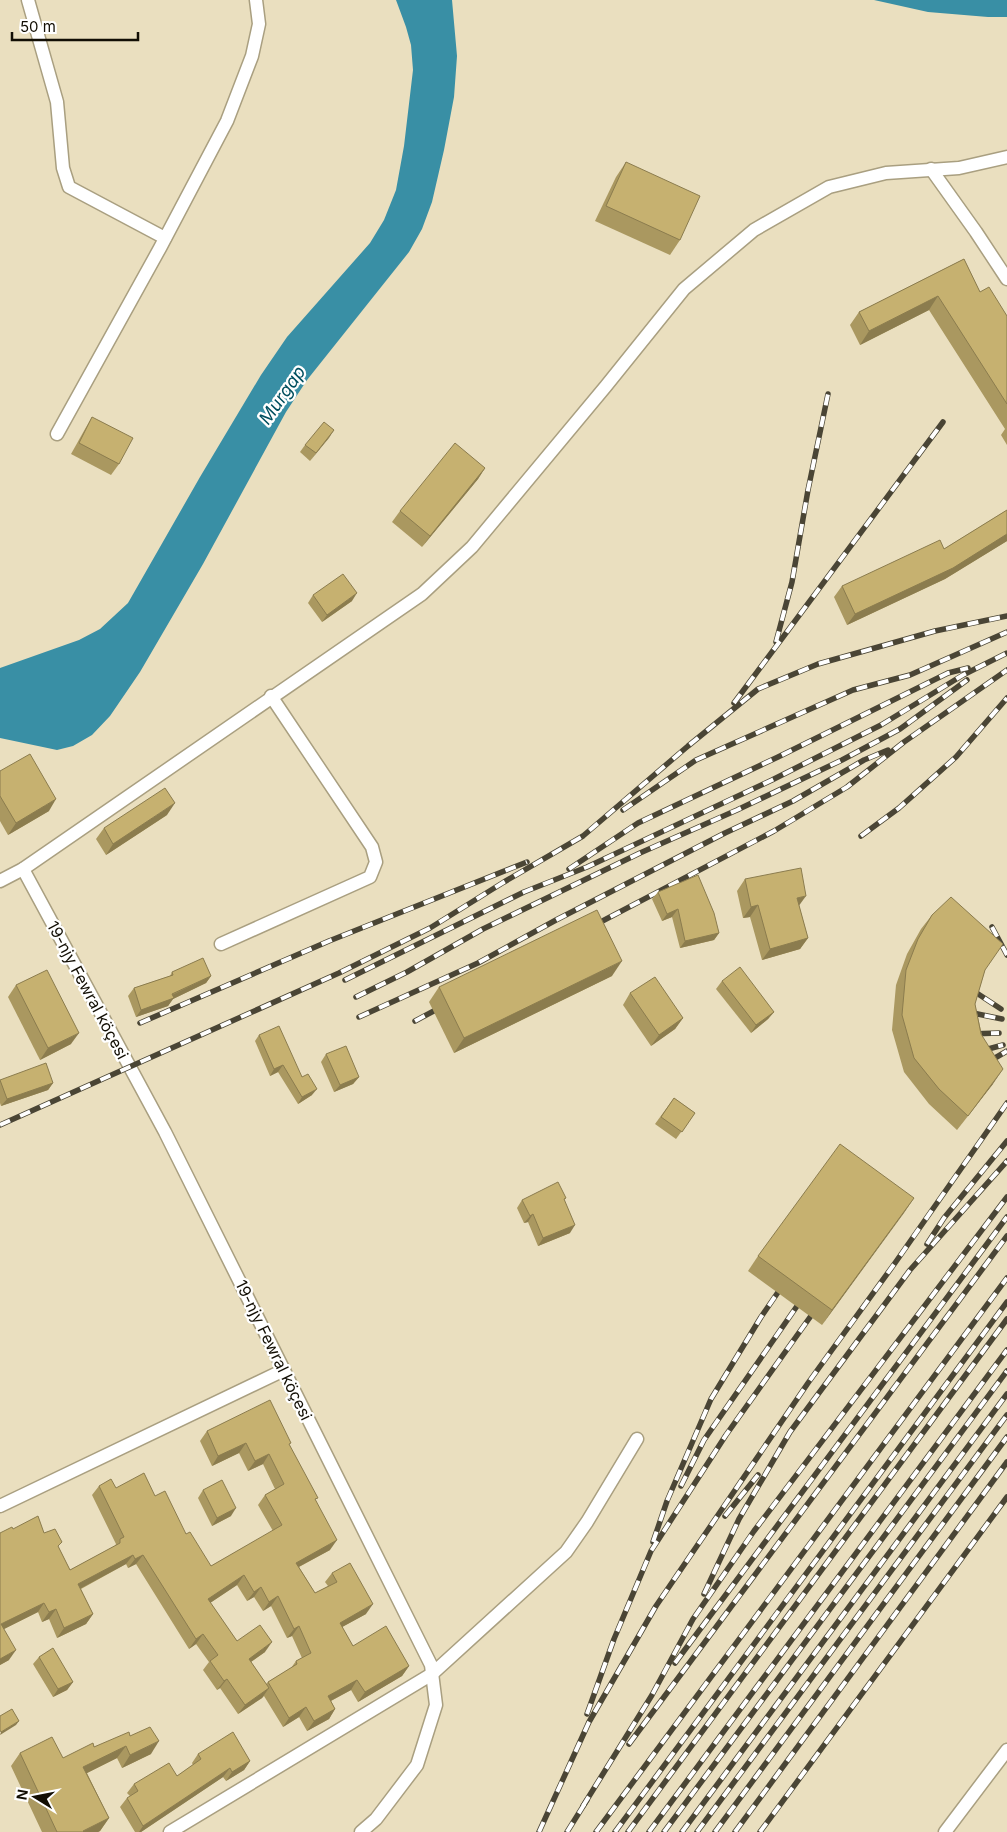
<svg xmlns="http://www.w3.org/2000/svg" width="1007" height="1832" viewBox="0 0 1007 1832" font-family="Inter,sans-serif">
  <style>
    .water { fill: #398fa5 }
    .lines { fill: none; stroke-linecap: round; stroke-linejoin: round }
    .street-casing { stroke: #a99f80; stroke-width: 15 }
    .street { stroke: #fff; stroke-width: 12 }
    .rail-casing { stroke: #4a4535; stroke-width: 5.5 }
    .rail { stroke: #fff; stroke-width: 4; stroke-dasharray: 11; stroke-linecap: butt }
    .wall { fill: #aa9860; fill-rule: evenodd }
    .shaded-wall { fill: #8b7c4e }
    .building { fill: #c6b170; stroke: #8b7c4e }
    .labels { text-anchor: middle; dominant-baseline: central; stroke-width: 4.5; stroke-linejoin: round; paint-order: stroke }
    .street-label { font-size: 16px; fill: #120e04; stroke: #fff }
    .water-label { font-size: 18px; font-style: italic; fill: #014f5f; stroke: #fff }
  </style>
  <rect width="100%" height="100%" fill="#eadfbf"/>
  <!-- water -->
  <g class="water">
    <path d="M396,0H452L457,56L454,97L444,150L432,202L422,229L409,252L307,380L286,412L203,564L140,672L110,716L92,735L73,746L57,750L0,738V668L79,640L100,629L128,603L200,477L261,375L287,337L370,243L384,220L396,190L404,146L413,70L411,45L406,27Z"/>
    <path d="M874,0H1007V17H988L928,12Z"/>
  </g>
  <g class="lines">
    <!-- street casing -->
    <g class="street-casing">
      <g id="street">
        <path d="M28,0L57,102L63,168L69,187L165,238"/>
        <path d="M931,169L976,232L1007,279"/>
        <path d="M57,434L160,248L227,121L252,56L259,24L256,0"/>
        <path d="M23,869L165,1132L431,1665L436,1705L417,1765L376,1819L361,1832"/>
        <path d="M0,881L23,869L422,594L472,547L606,386L684,289L754,230L829,187L886,173L959,168L1007,157"/>
        <path d="M221,944L370,877L376,862L372,847L271,696"/>
        <path d="M0,1506L284,1370"/>
        <path d="M170,1832L432,1674L566,1552L587,1522L637,1439"/>
        <path d="M945,1832L1007,1750"/>
      </g>
    </g>
    <!-- street -->
    <use href="#street" class="street"/>
    <!-- rail casing -->
    <g class="rail-casing">
      <g id="rail">
        <path d="M776,642L792,582L808,490L828,394"/>
        <path d="M734,703L943,422"/>
        <path d="M623,810L696,760L853,690L910,675L1007,632"/>
        <path d="M861,836L899,808L956,757L1007,698"/>
        <path d="M569,869L638,823L778,757L948,673L968,668"/>
        <path d="M591,927L774,831L847,787L904,742L1007,670"/>
        <path d="M992,927L1007,955"/>
        <path d="M345,980L524,892L587,867L772,780L881,725L963,675L1007,653"/>
        <path d="M966,986L1001,1009"/>
        <path d="M356,997L407,972L483,929L640,853L737,810L842,760L900,729L967,680"/>
        <path d="M963,1011L1002,1019"/>
        <path d="M359,1017L478,963L556,920L725,833L793,801L864,760L888,750"/>
        <path d="M415,1021L445,1005"/>
        <path d="M140,1023L329,941L527,862"/>
        <path d="M969,1034L999,1033"/>
        <path d="M977,1052L1003,1045"/>
        <path d="M983,1065L1007,1051"/>
        <path d="M0,1125L339,973L430,928L504,882L583,836L688,746L758,689L818,664L935,631L1007,616"/>
        <path d="M927,1244L944,1218L1007,1141"/>
        <path d="M681,1486L704,1440L804,1296"/>
        <path d="M725,1516L758,1475"/>
        <path d="M653,1542L667,1501L711,1399L761,1317L785,1282"/>
        <path d="M704,1594L739,1519L790,1432L910,1270L1007,1161"/>
        <path d="M675,1663L1007,1217"/>
        <path d="M587,1714L614,1639L651,1551L726,1435L818,1306"/>
        <path d="M629,1744L1007,1236"/>
        <path d="M583,1806L652,1695L693,1619L754,1531L1007,1197"/>
        <path d="M539,1832L589,1722L656,1606L808,1383L895,1263L1007,1103"/>
        <path d="M567,1832L587,1800"/>
        <path d="M596,1832L1007,1278"/>
        <path d="M615,1832L1007,1302"/>
        <path d="M628,1832L1007,1319"/>
        <path d="M649,1832L1007,1350"/>
        <path d="M664,1832L1007,1371"/>
        <path d="M682,1832L1007,1394"/>
        <path d="M697,1832L1007,1415"/>
        <path d="M715,1832L1007,1437"/>
        <path d="M735,1832L1007,1462"/>
        <path d="M760,1832L1007,1497"/>
      </g>
    </g>
    <!-- rail -->
    <use href="#rail" class="rail"/>
  </g>
  <!-- wall -->
  <g class="wall">
    <path d="M626,162L680,240L670,255L595,221L616,177Z"/>
    <path d="M964,259L980,292L1007,316V445L1001,435L1005,429L929,310L860,345L850,325L859,312Z"/>
    <path d="M92,417L119,464L111,475L71,454L85,429Z"/>
    <path d="M334,430L310,461L300,452L305,445Z"/>
    <path d="M485,468L478,479L422,547L392,522L400,511Z"/>
    <path d="M1007,510V541L945,579L847,625L834,597L842,586L944,549Z"/>
    <path d="M313,595L352,601L322,622L308,603Z"/>
    <path d="M0,771L49,811L8,835L0,821Z"/>
    <path d="M167,815L106,855L96,839L104,828Z"/>
    <path d="M745,879L799,906L808,938L800,949L762,960L750,917L743,918L737,891Z"/>
    <path d="M658,892L719,933L714,940L680,948L672,917L662,921L652,899Z"/>
    <path d="M932,915L985,970L975,1004L993,1084L957,1130L929,1104L904,1072L892,1030L896,985L907,954L921,929Z"/>
    <path d="M172,972L211,976L206,983L173,999L168,1006L136,1017L128,996L134,988L170,976Z"/>
    <path d="M612,976L454,1053L429,1002L439,987Z"/>
    <path d="M722,981L774,1012L768,1019L751,1033L716,989Z"/>
    <path d="M16,985L71,1044L40,1060L8,997Z"/>
    <path d="M630,993L683,1018L675,1029L651,1046L623,1005Z"/>
    <path d="M259,1035L302,1077L312,1095L298,1104L278,1072L270,1076L255,1041Z"/>
    <path d="M326,1054L359,1077L353,1084L334,1092L321,1062Z"/>
    <path d="M0,1080L53,1083L48,1090L1,1106L0,1103Z"/>
    <path d="M674,1098L695,1113L676,1139L655,1124Z"/>
    <path d="M566,1198L564,1200L570,1233L538,1246L528,1222L524,1223L517,1208L522,1200Z"/>
    <path d="M914,1198L822,1325L748,1271L758,1256Z"/>
    <path d="M207,1431L289,1445L316,1501L330,1550L299,1567L315,1593L328,1586L325,1582L332,1573L366,1614L342,1627L353,1646L409,1666L402,1676L358,1702L351,1690L331,1701L335,1709L329,1719L307,1731L299,1717L283,1727L264,1696L262,1698L238,1714L220,1688L217,1690L203,1670L209,1662L196,1644L189,1649L136,1564L128,1568L126,1564L81,1589L93,1614L86,1624L57,1638L49,1619L42,1622L38,1612L4,1629L9,1660L0,1665L13,1529L44,1533L58,1546L70,1570L115,1546L116,1544L92,1495L99,1486L116,1488L155,1496L186,1534L211,1566L273,1531L258,1505L265,1495L275,1489L263,1464L248,1471L239,1453L212,1466L200,1441ZM237,1585L247,1601L254,1597L263,1611L271,1606L287,1638L292,1636L302,1658L296,1661L291,1668L268,1682L266,1684L251,1662L265,1652L237,1641L210,1603Z"/>
    <path d="M203,1490L231,1516L212,1526L198,1498Z"/>
    <path d="M39,1657L73,1682L67,1690L53,1697L33,1664Z"/>
    <path d="M130,1736L151,1754L122,1768L117,1758L87,1773L109,1818L100,1831L98,1832H42L11,1766L20,1753L63,1758L94,1747Z"/>
    <path d="M198,1754L250,1761L244,1770L226,1781L223,1777L141,1832H135L120,1807L127,1798L130,1796L127,1793L134,1784L177,1776L193,1765L192,1763Z"/>
  </g>
  <!-- shaded-wall -->
  <g class="shaded-wall">
    <path d="M938,296L929,310L860,345L869,331Z"/>
    <path d="M334,430L329,438L310,461L316,453Z"/>
    <path d="M485,468L478,479L422,547L430,536Z"/>
    <path d="M1007,534V541L945,579L847,625L855,614Z"/>
    <path d="M357,593L352,601L322,622L327,615Z"/>
    <path d="M56,799L49,811L8,835L16,823Z"/>
    <path d="M175,803L167,815L106,855L113,844Z"/>
    <path d="M806,896L798,907L797,898Z"/>
    <path d="M758,905L750,917L743,918L751,907Z"/>
    <path d="M678,909L672,917L662,921L667,914Z"/>
    <path d="M719,933L714,940L680,948L685,941Z"/>
    <path d="M808,938L800,949L762,960L770,949Z"/>
    <path d="M622,961L612,976L454,1053L464,1038Z"/>
    <path d="M211,976L206,983L173,999L168,1006L136,1017L141,1010Z"/>
    <path d="M774,1012L768,1019L751,1033L756,1025Z"/>
    <path d="M683,1018L675,1029L651,1046L659,1035Z"/>
    <path d="M79,1033L71,1044L40,1060L48,1048Z"/>
    <path d="M283,1065L278,1072L270,1076L274,1069Z"/>
    <path d="M1003,1069L993,1084L957,1130L968,1116Z"/>
    <path d="M359,1077L353,1084L334,1092L340,1085Z"/>
    <path d="M53,1083L48,1090L1,1106L7,1099Z"/>
    <path d="M317,1089L312,1095L298,1104L302,1097Z"/>
    <path d="M914,1198L904,1213L822,1325L832,1310Z"/>
    <path d="M533,1214L528,1222L524,1223L530,1216Z"/>
    <path d="M575,1225L570,1233L538,1246L543,1238Z"/>
    <path d="M246,1443L239,1453L212,1466L218,1456Z"/>
    <path d="M269,1454L263,1464L248,1471L255,1461Z"/>
    <path d="M236,1508L231,1516L212,1526L217,1518Z"/>
    <path d="M337,1540L330,1550L289,1572L296,1563Z"/>
    <path d="M133,1555L126,1564L72,1593L78,1584Z"/>
    <path d="M143,1555L136,1564L128,1568L135,1559Z"/>
    <path d="M244,1575L237,1585L201,1609L208,1599Z"/>
    <path d="M261,1587L254,1597L247,1601L254,1592Z"/>
    <path d="M278,1596L271,1606L263,1611L269,1602Z"/>
    <path d="M44,1603L38,1612L0,1631L1,1624Z"/>
    <path d="M373,1604L366,1614L333,1632L340,1623Z"/>
    <path d="M56,1609L49,1619L42,1622L49,1612Z"/>
    <path d="M93,1614L86,1624L57,1638L64,1628Z"/>
    <path d="M299,1626L292,1636L287,1638L294,1629Z"/>
    <path d="M203,1634L196,1644L189,1649L196,1639Z"/>
    <path d="M272,1642L265,1652L242,1668L249,1659Z"/>
    <path d="M16,1650L9,1660L0,1665V1659Z"/>
    <path d="M409,1666L402,1676L358,1702L365,1692Z"/>
    <path d="M227,1679L220,1688L217,1690L224,1681Z"/>
    <path d="M357,1680L351,1690L321,1706L328,1696Z"/>
    <path d="M73,1682L67,1690L53,1697L58,1689Z"/>
    <path d="M269,1688L262,1698L238,1714L245,1705Z"/>
    <path d="M306,1707L299,1717L283,1727L289,1718Z"/>
    <path d="M335,1709L329,1719L307,1731L314,1721Z"/>
    <path d="M19,1721L16,1725L0,1735L1,1732Z"/>
    <path d="M159,1741L151,1754L122,1768L130,1755Z"/>
    <path d="M126,1746L117,1758L75,1779L83,1767Z"/>
    <path d="M250,1761L244,1770L226,1781L232,1772Z"/>
    <path d="M230,1768L223,1777L141,1832H139L143,1826Z"/>
    <path d="M109,1818L100,1831L98,1832H82Z"/>
  </g>
  <!-- building -->
  <g class="building">
    <path d="M626,162L700,196L680,240L606,206Z"/>
    <path d="M964,259L980,292L989,287L1007,316V404L938,296L869,331L859,312Z"/>
    <path d="M92,417L133,438L119,464L79,443Z"/>
    <path d="M324,422L334,430L316,453L305,445Z"/>
    <path d="M455,443L485,468L430,536L400,511Z"/>
    <path d="M1007,510V534L953,568L855,614L842,586L940,540L944,549Z"/>
    <path d="M343,574L357,593L327,615L313,595Z"/>
    <path d="M30,754L56,799L16,823L0,796V771Z"/>
    <path d="M165,788L175,803L113,844L104,828Z"/>
    <path d="M801,868L806,896L797,898L808,938L770,949L758,905L751,907L745,879Z"/>
    <path d="M698,875L714,913L719,933L685,941L678,909L667,914L658,892Z"/>
    <path d="M951,897L1003,944L985,970L975,1004L981,1034L1003,1069L968,1116L939,1089L914,1058L902,1015L906,970L918,939L932,915Z"/>
    <path d="M597,910L622,961L464,1038L439,987Z"/>
    <path d="M203,958L211,976L172,994L174,998L141,1010L134,988L173,975L172,972Z"/>
    <path d="M740,967L774,1012L756,1025L722,981Z"/>
    <path d="M47,970L79,1033L48,1048L16,985Z"/>
    <path d="M655,977L683,1018L659,1035L630,993Z"/>
    <path d="M279,1026L302,1077L308,1074L317,1089L302,1097L283,1065L274,1069L259,1035Z"/>
    <path d="M346,1046L359,1077L340,1085L326,1054Z"/>
    <path d="M46,1063L53,1083L7,1099L0,1080Z"/>
    <path d="M674,1098L695,1113L682,1132L661,1117Z"/>
    <path d="M840,1144L914,1198L832,1310L758,1256Z"/>
    <path d="M558,1182L566,1198L564,1199L575,1225L543,1238L533,1214L530,1216L522,1200Z"/>
    <path d="M270,1400L291,1443L289,1444L318,1498L315,1499L337,1540L296,1563L315,1593L337,1582L332,1573L350,1563L373,1604L340,1623L353,1646L386,1626L409,1666L365,1692L357,1680L328,1696L335,1709L314,1721L306,1707L289,1718L268,1682L297,1664L296,1661L311,1653L299,1626L294,1629L278,1596L269,1602L261,1587L254,1592L244,1575L208,1599L237,1641L260,1625L272,1642L249,1659L269,1688L245,1705L227,1679L224,1681L210,1661L218,1655L203,1634L196,1639L143,1555L135,1559L133,1555L78,1584L93,1614L64,1628L56,1609L49,1612L44,1603L1,1624L16,1650L0,1659V1533L12,1527L13,1529L38,1516L44,1533L55,1529L62,1542L58,1546L70,1570L120,1543V1539L124,1537L99,1486L111,1479L116,1488L144,1473L155,1496L165,1491L186,1534L190,1532L211,1566L282,1525L265,1495L284,1484L269,1454L255,1461L246,1443L218,1456L207,1431Z"/>
    <path d="M222,1480L236,1508L217,1518L203,1490Z"/>
    <path d="M53,1648L73,1682L58,1689L39,1657Z"/>
    <path d="M12,1709L19,1721L1,1732L0,1730V1716Z"/>
    <path d="M150,1727L159,1741L130,1755L126,1746L83,1767L109,1818L83,1831L84,1832H57L20,1753L52,1737L63,1758L93,1743L94,1747L129,1732L130,1736Z"/>
    <path d="M233,1732L250,1761L232,1772L230,1768L143,1826L127,1798L138,1791L134,1784L169,1763L177,1776L201,1759L198,1754Z"/>
  </g>
  <g class="labels">
    <!-- street labels -->
    <g class="street-label">
      <text transform="translate(88 990) rotate(62)">19-njy Fewral köçesi</text>
      <text transform="translate(274 1350) rotate(64)">19-njy Fewral köçesi</text>
    </g>
    <!-- water labels -->
    <g class="water-label">
      <text transform="translate(282 395) rotate(-55)">Murgap</text>
    </g>
  </g>
  <!-- north arrow -->
  <g transform="translate(35 1797) rotate(280)" stroke="#ffffff" stroke-width="4" paint-order="stroke">
  <path d="M0-4L9 19L0 12L-9 19Z" fill="#120e04"/>
  <text y="-8" font-size="14" font-weight="bold" text-anchor="middle" fill="#120e04">N</text>
  </g>
  <!-- scale -->
  <path d="M12 32v8h126v-8" fill="none" stroke="#120e04" stroke-width="2.5"/>
  <text x="20" y="32" font-size="15" fill="#120e04" stroke="#ffffff" stroke-width="4" paint-order="stroke">50 m</text>
</svg>
